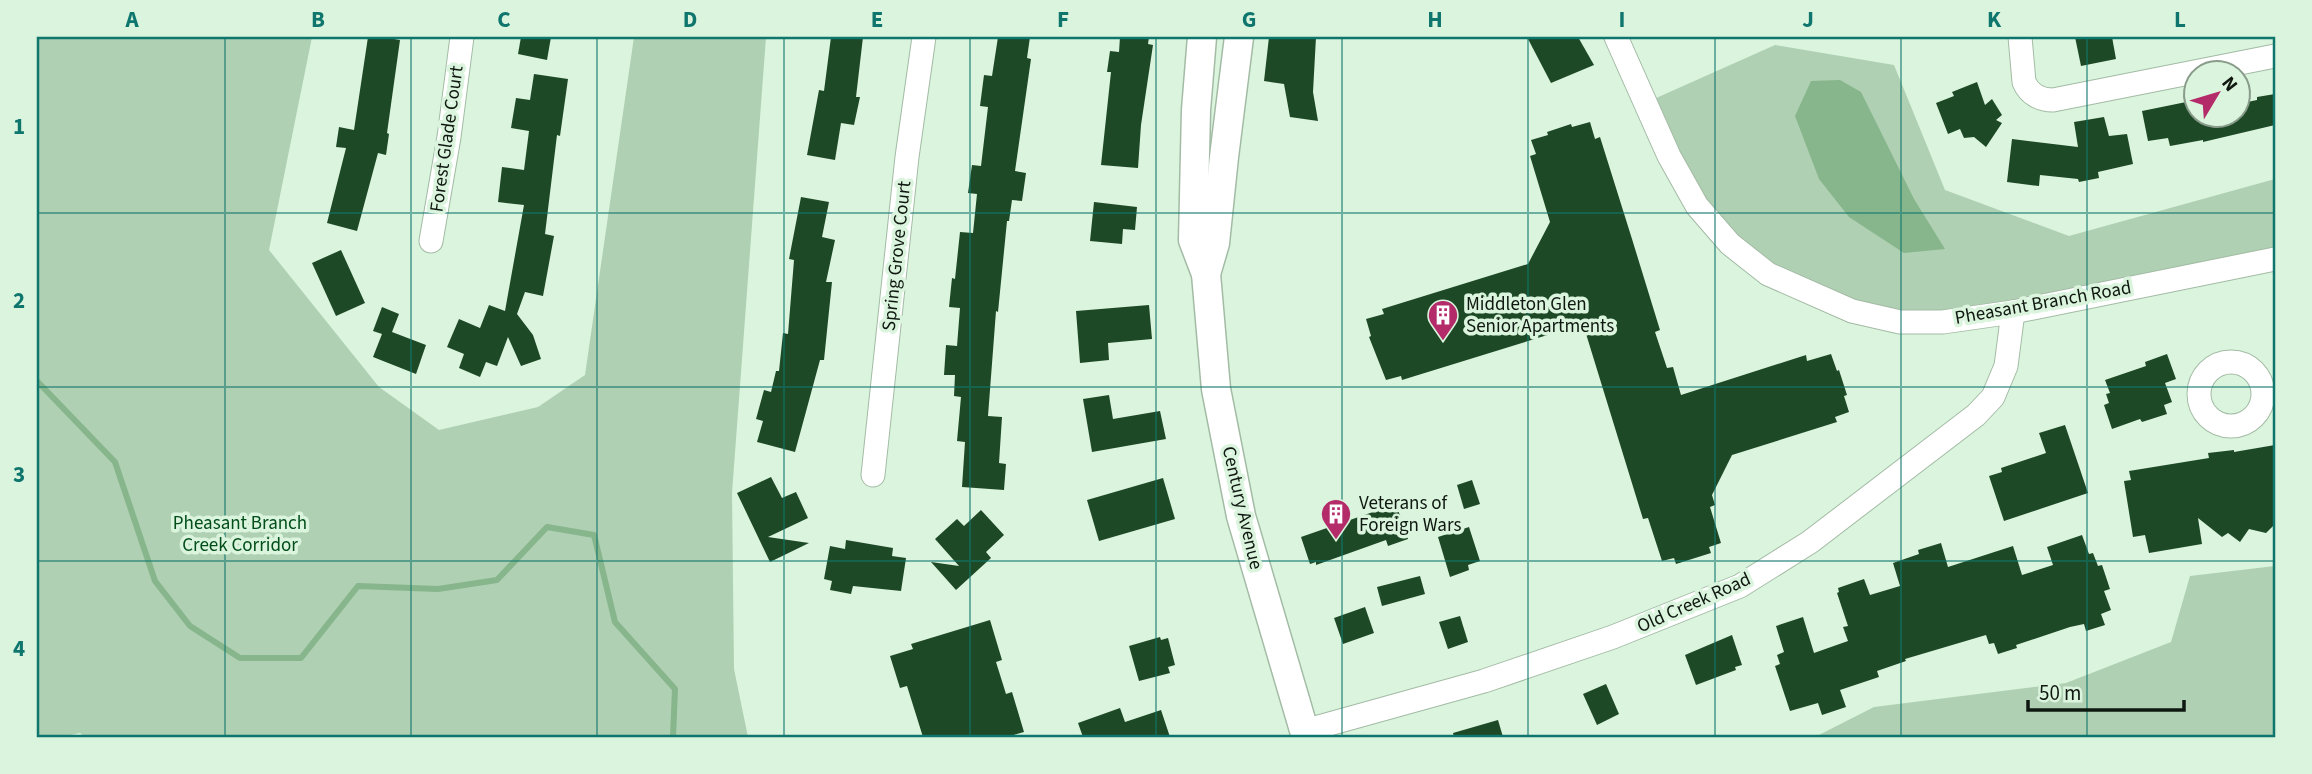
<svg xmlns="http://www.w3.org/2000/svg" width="2312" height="774" viewBox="0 0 2312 774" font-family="'Source Sans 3',sans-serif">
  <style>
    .green { fill: #afd0b2 }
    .water { fill: #87b58c }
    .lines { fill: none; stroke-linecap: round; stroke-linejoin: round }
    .stream { stroke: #87b58c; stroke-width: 6 }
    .building { fill: #1e4926 }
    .minor-casing { stroke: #a3bba5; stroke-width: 25 }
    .major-casing { stroke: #a3bba5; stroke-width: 31 }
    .minor { stroke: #fff; stroke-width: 23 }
    .major { stroke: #fff; stroke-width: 28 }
    .grid { fill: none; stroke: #0f766e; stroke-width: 2; stroke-opacity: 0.55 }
    .labels { text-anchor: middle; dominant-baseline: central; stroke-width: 7; stroke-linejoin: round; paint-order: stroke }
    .street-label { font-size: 19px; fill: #0f1810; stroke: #dbf4dd }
    .poi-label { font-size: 19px; fill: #0f1810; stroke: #dbf4dd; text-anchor: start }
    .park-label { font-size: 19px; fill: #024e1b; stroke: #dbf4dd }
    .neatline { fill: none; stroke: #0f766e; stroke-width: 2.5 }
    .grid-label { font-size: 23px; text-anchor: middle; font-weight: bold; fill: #0f766e }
  </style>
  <rect width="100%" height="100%" fill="#dbf4dd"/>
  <!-- green -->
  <g class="green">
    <path d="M37,37H312L269,250L379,387L439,430L538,407L585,375L634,37H766L732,493L734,669L748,737H85L80,733L62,737H37Z"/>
    <path d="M1775,45L1894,65L1945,190L2069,236L2275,179V259L2013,312L1852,311L1730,244L1645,103Z"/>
    <path d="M2275,566V737H1815L1874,707L2066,683L2171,642L2190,576Z"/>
  </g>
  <!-- water -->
  <path class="water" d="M1840,80L1861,92L1914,199L1945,249L1904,253L1849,217L1819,179L1795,116L1811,81Z"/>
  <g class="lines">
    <!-- stream -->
    <path class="stream" d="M37,381L115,462L155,581L190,626L240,658H301L358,586L438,589L497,580L547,527L594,535L615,622L675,689L673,737"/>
  </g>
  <!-- building -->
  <g class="building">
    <path d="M368,37H394V39L400,40L387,133L389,134L386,155L378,153L357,231L327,223L346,148L336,147L339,127L354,130Z"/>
    <path d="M521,37H551L547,60L518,54Z"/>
    <path d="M831,37H863L856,97H860L854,125L841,123L835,160L807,155L819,90L824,91Z"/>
    <path d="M998,37H1030L1027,58L1031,59L1015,171L1026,173L1022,201L1012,200L1009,221H1007L998,312L996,311L988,416L1002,417L999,463L1006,464L1004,490L962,487L965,442L957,441L961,397L954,396L955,375H944L946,345L957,346L960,308L949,307L952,278L955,279L960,232L973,233L977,194L968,193L972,165L981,166L988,107L980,106L984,75L992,76Z"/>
    <path d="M1120,37H1149L1148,44L1153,45L1141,125L1138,168L1101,165L1111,72H1107L1110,51L1119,52Z"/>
    <path d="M1269,37H1316L1313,92L1318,121L1290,117L1284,84L1264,81Z"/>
    <path d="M1527,37H1578L1594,65L1551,83Z"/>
    <path d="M2075,37H2112L2116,59L2081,66Z"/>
    <path d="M534,74L568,79L560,136L557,135L545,234L554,236L543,296L525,292L517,314L533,335L541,359L521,366L508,337L497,366L486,362L480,377L459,368L464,354L447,347L459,319L480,328L489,305L505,311L524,205L498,202L502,167L524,170L529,131L511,128L516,98L530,100Z"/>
    <path d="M1977,82L1985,105L1992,99L2002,115L1996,120L2002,123L1986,147L1974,137L1964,138L1960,129L1948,134L1936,103L1954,96L1952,92Z"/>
    <path d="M2275,94V125L2203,142V140L2170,146L2168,138L2148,141L2142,111L2196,100V116H2238V104L2257,100V97Z"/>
    <path d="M2104,117L2109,136L2127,134L2133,164L2098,172L2099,178L2079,182L2078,179L2040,175L2039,186L2007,182L2012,139L2078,147L2074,122Z"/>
    <path d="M1590,122L1595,139L1600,137L1632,239L1660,330L1655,332L1667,368L1673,367L1681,395L1806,355L1807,361L1831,354L1837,371L1839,370L1847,395L1844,396L1849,412L1835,417L1837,422L1732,455L1712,495L1715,505L1710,507L1721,543L1709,547L1711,553L1676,564L1674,558L1662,561L1648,518L1643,519L1583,324L1402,380L1401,376L1386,380L1369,337L1371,336L1366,319L1384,314L1382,309L1528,264L1550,222L1530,156L1536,154L1531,140L1548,135L1547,132L1571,124L1572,127Z"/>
    <path d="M801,197L829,202L822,237L835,240L826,282H832L824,360H820L795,452L757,442L763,421L756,419L764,390L771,392L776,371H779L783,333L788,334L794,260L789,259Z"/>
    <path d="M1094,202L1137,207L1135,230L1123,229L1122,244L1090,241Z"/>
    <path d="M341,250L365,303L336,316L312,263Z"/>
    <path d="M1149,305L1152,339L1108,343L1109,360L1080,363L1076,311Z"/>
    <path d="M382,307L399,314L392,332L426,345L416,374L373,357L382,334L373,331Z"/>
    <path d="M2167,354L2176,379L2165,383L2172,402L2164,405L2167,414L2142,422L2140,419L2112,429L2104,405L2109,403L2106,394L2110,393L2105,380L2146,366L2145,362Z"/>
    <path d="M1109,395L1113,419L1160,411L1166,439L1092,452L1083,399Z"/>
    <path d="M2065,425L2088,493L2004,521L1989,476L2002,472L2001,468L2046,453L2039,433Z"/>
    <path d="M2275,445V524L2266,533L2249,529L2240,542L2228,533L2222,537L2198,518L2202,544L2149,553L2145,535L2133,537L2124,481L2131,480L2129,471L2209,458L2208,453L2234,450V452Z"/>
    <path d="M771,477L782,498L796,492L808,518L768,537L809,543L770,562L737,493Z"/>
    <path d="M1163,478L1175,519L1099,541L1087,500Z"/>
    <path d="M1472,480L1480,504L1464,509L1457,485Z"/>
    <path d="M1396,504L1408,539L1388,546L1386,540L1316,565V562L1310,564L1301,537Z"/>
    <path d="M981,510L1004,535L986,552L991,558L956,590L931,562L959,566L935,539L957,519L964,526Z"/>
    <path d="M1469,527L1480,561L1468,565L1469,570L1450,577L1438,537Z"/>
    <path d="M2082,535L2089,554L2093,553L2098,566L2102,565L2110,589L2104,591L2111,610L2101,614L2105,625L2086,631L2084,624L2070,627L2016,645L2017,648L1998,654L1994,643L1989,644L1986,635L1905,659L1906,661L1877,671L1879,677L1840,690L1846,707L1822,715L1818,703L1790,711L1775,666L1780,664L1777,655L1784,652L1776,626L1803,617L1814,653L1848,641L1843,627L1848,626L1837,593L1839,592L1838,588L1864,579L1870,595L1900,586L1893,563L1919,554L1918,550L1941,543L1948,567L2013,546L2022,575L2053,565L2047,547Z"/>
    <path d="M846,540L893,548L892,556L906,558L901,591L853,586L851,594L830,590L832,581L824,579L830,546L845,549Z"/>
    <path d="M1420,576L1425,594L1382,606L1377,587Z"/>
    <path d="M1365,607L1374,633L1343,644L1334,618Z"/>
    <path d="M1460,616L1468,642L1448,649L1439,622Z"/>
    <path d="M990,620L1002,660L996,662L1006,694L1012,692L1024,732L1006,737H923L907,686L900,688L890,656L913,649L911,644Z"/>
    <path d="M1732,635L1742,665L1735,667L1736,670L1696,685L1685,655Z"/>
    <path d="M1160,637L1161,640L1168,638L1175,665L1168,667L1170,673L1139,681L1129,646Z"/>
    <path d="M1606,684L1619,714L1597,725L1583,694Z"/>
    <path d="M1120,708L1125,722L1161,710L1170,737H1083L1078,723Z"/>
    <path d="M1498,720L1503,737H1454L1453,733Z"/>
  </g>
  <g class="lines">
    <!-- minor casing -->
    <g class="minor-casing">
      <g id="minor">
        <path d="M1616,37L1669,156L1697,206L1730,244L1768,274L1852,311L1900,322H1943L2013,312L2275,259"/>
        <path d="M2020,37L2024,82C2029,94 2040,100 2053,100L2275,56"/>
        <path d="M431,241L449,137L462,37"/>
        <circle cx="2231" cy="394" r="32"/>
        <path d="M873,475L907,157L924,37"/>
        <path d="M1304,731L1484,681L1613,637L1740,586L1810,542L1976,415L1993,397L2006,366L2013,312"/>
      </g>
    </g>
    <!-- major casing -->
    <g class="major-casing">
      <g id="major">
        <path d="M1202,37L1196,110L1193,240L1206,274L1216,389L1241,516L1306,737"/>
        <path d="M1206,274L1215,243L1224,157L1239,37"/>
      </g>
    </g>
    <!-- minor -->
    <use href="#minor" class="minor"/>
    <!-- major -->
    <use href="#major" class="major"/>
  </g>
  <!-- grid -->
  <path class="grid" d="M225,37V737M411,37V737M597,37V737M784,37V737M970,37V737M1156,37V737M1342,37V737M1528,37V737M1715,37V737M1901,37V737M2087,37V737M37,213H2275M37,387H2275M37,561H2275"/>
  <!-- icons -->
  <defs>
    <g id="building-pin" transform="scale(1.575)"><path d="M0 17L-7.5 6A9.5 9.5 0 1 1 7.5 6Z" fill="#b42b6a" stroke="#dbf4dd"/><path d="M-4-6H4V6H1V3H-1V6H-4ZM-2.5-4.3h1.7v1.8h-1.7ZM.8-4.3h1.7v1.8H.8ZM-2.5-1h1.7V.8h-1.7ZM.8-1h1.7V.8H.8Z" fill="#fff"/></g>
  </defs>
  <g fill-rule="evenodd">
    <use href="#building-pin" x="1443" y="315"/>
    <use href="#building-pin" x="1336" y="514"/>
  </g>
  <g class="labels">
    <!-- street labels -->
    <g class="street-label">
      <text transform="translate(447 139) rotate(-82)">Forest Glade Court</text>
      <text transform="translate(897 256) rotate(-84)">Spring Grove Court</text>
      <text transform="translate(2043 303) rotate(-10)">Pheasant Branch Road</text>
      <text transform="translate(1242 508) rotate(77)">Century Avenue</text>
      <text transform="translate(1694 603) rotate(-24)">Old Creek Road</text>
    </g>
    <!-- poi labels -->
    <g class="poi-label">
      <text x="1466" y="304">Middleton Glen<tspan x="1466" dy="22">Senior Apartments</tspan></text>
      <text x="1359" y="503">Veterans of<tspan x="1359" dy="22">Foreign Wars</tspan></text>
    </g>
    <!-- park labels -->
    <g class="park-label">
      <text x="240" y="523">Pheasant Branch<tspan x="240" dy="22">Creek Corridor</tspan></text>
    </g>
  </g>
  <!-- border -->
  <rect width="2312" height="774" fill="none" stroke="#dbf4dd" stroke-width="77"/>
  <!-- north arrow -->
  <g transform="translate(2217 94) rotate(52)"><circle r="33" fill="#dbf4dd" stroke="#899c8b" stroke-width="2"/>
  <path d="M0-5L12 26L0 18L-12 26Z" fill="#b42b6a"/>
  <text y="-10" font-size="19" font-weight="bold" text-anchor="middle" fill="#0f1810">N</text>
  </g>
  <!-- scale -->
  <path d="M2028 700v10h156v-10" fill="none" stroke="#0f1810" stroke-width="3.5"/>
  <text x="2039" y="700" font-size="21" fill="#0f1810" stroke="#dbf4dd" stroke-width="5" paint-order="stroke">50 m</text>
  <rect x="38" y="38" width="2236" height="698" class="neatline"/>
  <g class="grid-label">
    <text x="132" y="27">A</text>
    <text x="318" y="27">B</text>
    <text x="504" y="27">C</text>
    <text x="690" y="27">D</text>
    <text x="877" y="27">E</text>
    <text x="1063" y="27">F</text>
    <text x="1249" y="27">G</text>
    <text x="1435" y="27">H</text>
    <text x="1622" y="27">I</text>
    <text x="1808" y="27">J</text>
    <text x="1994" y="27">K</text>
    <text x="2180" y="27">L</text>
    <text x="19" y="134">1</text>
    <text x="19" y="308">2</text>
    <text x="19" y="482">3</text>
    <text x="19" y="656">4</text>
  </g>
</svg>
